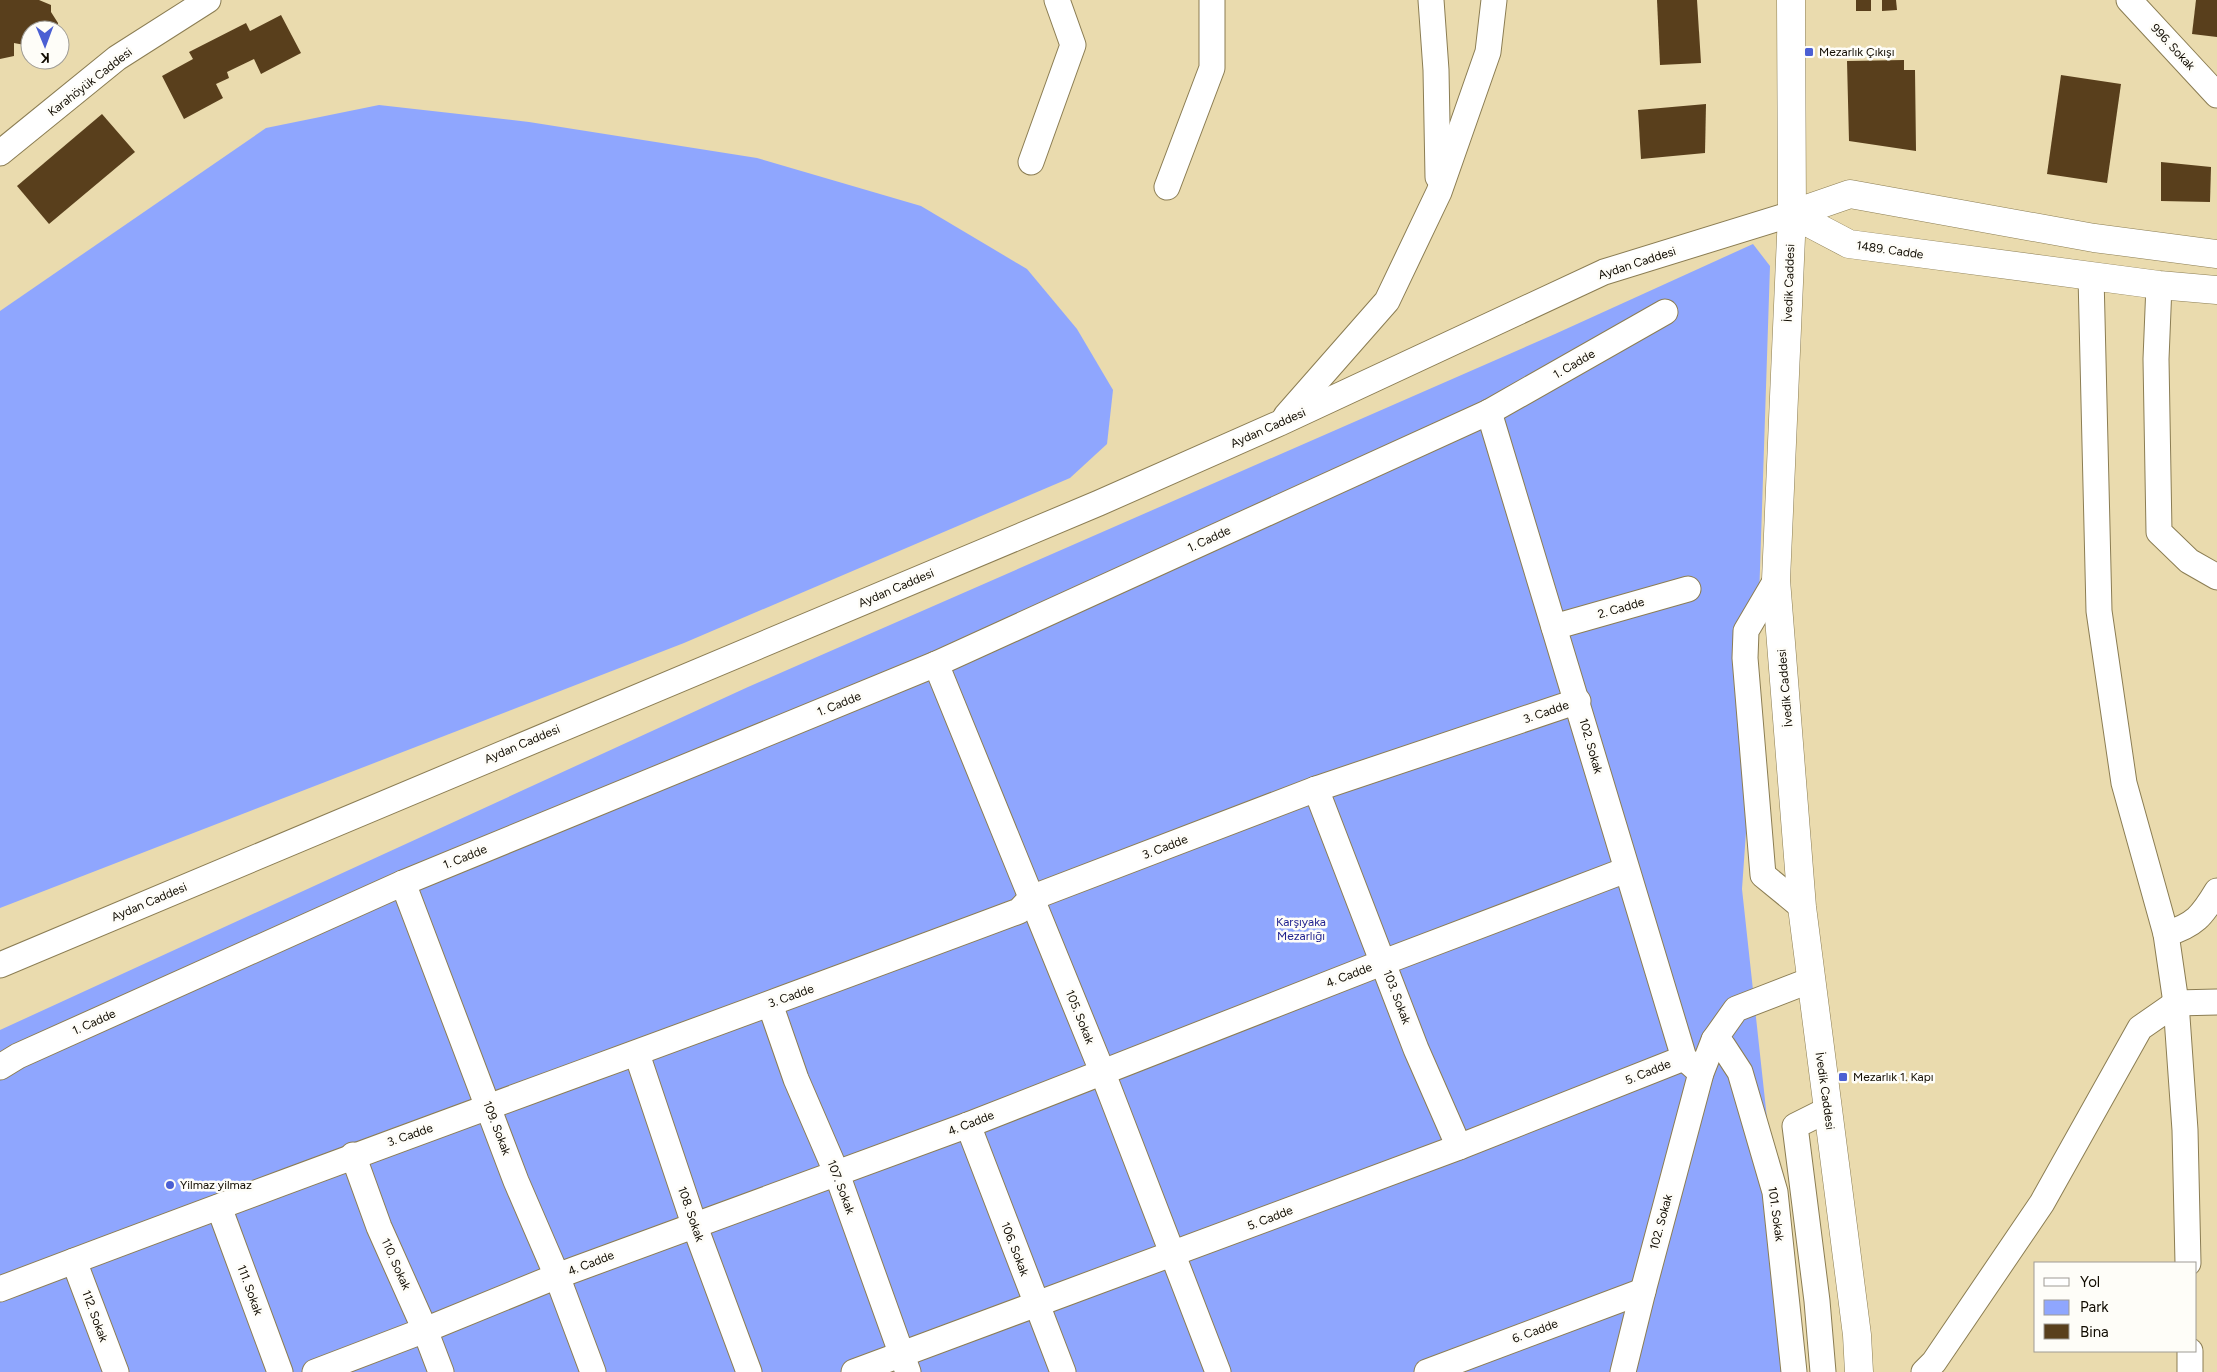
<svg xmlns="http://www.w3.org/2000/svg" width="2217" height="1372" viewBox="0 0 2217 1372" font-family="Figtree,sans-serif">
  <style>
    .green { fill: #8fa6fe }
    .building { fill: #593f1c }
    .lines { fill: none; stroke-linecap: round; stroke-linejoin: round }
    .minor-casing { stroke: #8b7d53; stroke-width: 27 }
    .major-casing { stroke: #8b7d53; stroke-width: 29 }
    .minor { stroke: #fff; stroke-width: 25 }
    .major { stroke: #fff; stroke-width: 28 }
    .poi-dot { fill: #4b5fd3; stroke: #fefdf8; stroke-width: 2 }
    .labels { text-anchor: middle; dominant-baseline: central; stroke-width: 5; stroke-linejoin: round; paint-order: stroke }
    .street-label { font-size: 12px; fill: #100b00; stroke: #fefdf8 }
    .poi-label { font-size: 12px; fill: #100b00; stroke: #fefdf8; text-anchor: start }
    .park-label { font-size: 12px; fill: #1e1f8d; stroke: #fefdf8 }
  </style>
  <rect width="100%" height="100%" fill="#eadbae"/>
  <!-- green -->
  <g class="green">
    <path d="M379,105L529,122L757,158L921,206L1027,269L1077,329L1113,390L1107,444L1070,478L684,643L0,908V311L266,128Z"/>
    <path d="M1753,244L1770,266L1756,690L1742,889L1775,1192L1803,1372H0V1030L748,687L1555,334Z"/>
  </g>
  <!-- building -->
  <g class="building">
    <path d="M0,0H39L51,5V12L58,23V30H30V46L14,43V56L0,59Z"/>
    <path d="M1657,0H1697L1701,63L1660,65Z"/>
    <rect x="1856" y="0" width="15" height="11"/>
    <path d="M1882,0H1896L1897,10L1882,11Z"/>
    <path d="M2196,0H2217V37L2192,34Z"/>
    <path d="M281,15L301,53L261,74L254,59L227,72L229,78L216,84L223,98L184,119L162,76L193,59L189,52L246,23L250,31Z"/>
    <path d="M1904,60V70H1915L1916,151L1849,141L1847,61Z"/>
    <path d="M2061,75L2121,84L2107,183L2047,174Z"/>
    <path d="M1706,104L1705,153L1641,159L1638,110Z"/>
    <path d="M102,114L135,152L49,224L17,186Z"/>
    <path d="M2161,162L2211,167L2210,202L2161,201Z"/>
  </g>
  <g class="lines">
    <!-- minor casing -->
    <g class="minor-casing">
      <g id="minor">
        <path d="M1431,0L1436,70L1438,177"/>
        <path d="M2129,0L2217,95"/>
        <path d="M0,153L117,58L208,0"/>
        <path d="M1031,162L1073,45L1057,0"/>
        <path d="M1167,187L1212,68V0"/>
        <path d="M2091,276L2099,611L2124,783L2166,934L2176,1003L2185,1130L2188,1263"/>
        <path d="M2159,285L2156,359L2159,532L2189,561L2217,577"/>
        <path d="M1489,412L1684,1058L1701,1073"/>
        <path d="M1286,416L1387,301L1439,192L1488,52L1494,0"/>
        <path d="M1776,580L1746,631L1745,658L1763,875L1802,907"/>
        <path d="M1554,627L1688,589"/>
        <path d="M936,664L1102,1071L1218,1372"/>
        <path d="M1316,789L1416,1049L1459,1147"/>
        <path d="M403,883L516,1181L557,1276L593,1372"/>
        <path d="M2166,934C2195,925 2202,916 2217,891"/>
        <path d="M0,965L1099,503L1280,423L1604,272L1792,214"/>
        <path d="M770,1004L796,1079L837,1174L908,1372"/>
        <path d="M1714,1040L1723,1046L1740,1072L1775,1192L1794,1372"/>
        <path d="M637,1054L694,1224L749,1372"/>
        <path d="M0,1067L18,1056L403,883L936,664L1489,412L1665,312"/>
        <path d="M968,1125L1063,1372"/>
        <path d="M353,1155L379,1227L425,1330L441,1372"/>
        <path d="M219,1207L280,1372"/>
        <path d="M74,1261L116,1372"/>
        <path d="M0,1289C338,1160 680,1038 1019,911L1031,898L1316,789L1578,701"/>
        <path d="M2190,1351V1372"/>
        <path d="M315,1372L425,1330L557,1276L968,1125L1384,962L1626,870"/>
        <path d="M854,1372L1459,1147L1684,1058"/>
        <path d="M1427,1372L1643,1291"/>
        <path d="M1623,1372L1643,1291L1701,1073L1714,1040L1736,1009L1811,980"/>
        <path d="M1823,1372L1817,1301L1795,1126L1827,1110"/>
        <path d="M1924,1372L1934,1362L2042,1203L2140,1028L2176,1003L2217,1002"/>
      </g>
    </g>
    <!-- major casing -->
    <g class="major-casing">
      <g id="major">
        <path d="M1791,0L1792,214L1776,580L1802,907L1857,1335L1859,1372"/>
        <path d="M1792,214L1849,244L2159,285L2217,290"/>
        <path d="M1792,214L1850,194L2094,238L2217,254"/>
      </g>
    </g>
    <!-- minor -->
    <use href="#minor" class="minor"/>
    <!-- major -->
    <use href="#major" class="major"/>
  </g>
  <!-- markers -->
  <g class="poi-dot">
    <rect x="1804" y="47" width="10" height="10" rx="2.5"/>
    <rect x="1838" y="1072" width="10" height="10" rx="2.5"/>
    <circle cx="170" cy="1185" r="5"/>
  </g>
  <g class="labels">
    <!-- street labels -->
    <g class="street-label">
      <text transform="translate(2173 47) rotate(47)">996. Sokak</text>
      <text transform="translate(90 82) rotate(-38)">Karahöyük Caddesi</text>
      <text transform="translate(1890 250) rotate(8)">1489. Cadde</text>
      <text transform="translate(1637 263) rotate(-18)">Aydan Caddesi</text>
      <text transform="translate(1789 283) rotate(-88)">İvedik Caddesi</text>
      <text transform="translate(1574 364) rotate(-30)">1. Cadde</text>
      <text transform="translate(1268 428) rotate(-24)">Aydan Caddesi</text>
      <text transform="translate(1209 539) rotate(-25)">1. Cadde</text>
      <text transform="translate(896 588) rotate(-23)">Aydan Caddesi</text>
      <text transform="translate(1621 608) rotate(-16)">2. Cadde</text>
      <text transform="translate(1785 688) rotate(-95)">İvedik Caddesi</text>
      <text transform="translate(839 704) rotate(-22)">1. Cadde</text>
      <text transform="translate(1546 712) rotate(-19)">3. Cadde</text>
      <text transform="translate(522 744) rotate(-23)">Aydan Caddesi</text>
      <text transform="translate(1591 746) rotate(74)">102. Sokak</text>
      <text transform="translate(1165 847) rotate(-21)">3. Cadde</text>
      <text transform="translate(465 857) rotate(-22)">1. Cadde</text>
      <text transform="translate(149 902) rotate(-23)">Aydan Caddesi</text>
      <text transform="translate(1349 975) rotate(-21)">4. Cadde</text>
      <text transform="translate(791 996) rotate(-20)">3. Cadde</text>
      <text transform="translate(1397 997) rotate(69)">103. Sokak</text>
      <text transform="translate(1080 1017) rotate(68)">105. Sokak</text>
      <text transform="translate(94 1022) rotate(-24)">1. Cadde</text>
      <text transform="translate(1648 1072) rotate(-22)">5. Cadde</text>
      <text transform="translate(1825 1091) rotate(82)">İvedik Caddesi</text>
      <text transform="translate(971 1123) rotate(-21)">4. Cadde</text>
      <text transform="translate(497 1128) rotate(69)">109. Sokak</text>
      <text transform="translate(410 1135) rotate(-19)">3. Cadde</text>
      <text transform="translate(841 1187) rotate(69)">107. Sokak</text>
      <text transform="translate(691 1214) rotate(71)">108. Sokak</text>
      <text transform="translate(1776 1214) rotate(82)">101. Sokak</text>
      <text transform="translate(1270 1218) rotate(-21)">5. Cadde</text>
      <text transform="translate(1661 1222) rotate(-75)">102. Sokak</text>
      <text transform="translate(1015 1249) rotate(69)">106. Sokak</text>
      <text transform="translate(591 1263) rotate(-21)">4. Cadde</text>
      <text transform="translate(396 1264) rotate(66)">110. Sokak</text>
      <text transform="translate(250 1290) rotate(70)">111. Sokak</text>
      <text transform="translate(95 1316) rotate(70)">112. Sokak</text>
      <text transform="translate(1535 1331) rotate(-20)">6. Cadde</text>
    </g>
    <!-- poi labels -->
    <g class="poi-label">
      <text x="1819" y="52">Mezarlık Çıkışı</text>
      <text x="1853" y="1077">Mezarlık 1. Kapı</text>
      <text x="180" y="1185">Yilmaz yilmaz</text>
    </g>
    <!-- park labels -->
    <g class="park-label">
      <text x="1301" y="922">Karşıyaka<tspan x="1301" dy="14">Mezarlığı</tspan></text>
    </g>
  </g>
  <!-- legend -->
  <rect x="2034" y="1262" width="162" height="90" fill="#fefdf8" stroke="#9f9c95"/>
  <rect x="2044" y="1278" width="25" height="8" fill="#ffffff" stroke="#9f9c95"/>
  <text x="2080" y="1287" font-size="15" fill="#100b00">Yol</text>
  <rect x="2044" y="1300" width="25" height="15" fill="#8fa6fe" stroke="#9f9c95"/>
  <text x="2080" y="1312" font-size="15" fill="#100b00">Park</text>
  <rect x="2044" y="1324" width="25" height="15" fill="#593f1c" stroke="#9f9c95"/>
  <text x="2080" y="1337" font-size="15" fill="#100b00">Bina</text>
  <!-- north arrow -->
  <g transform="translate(45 45) rotate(179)"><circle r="24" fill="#fefdf8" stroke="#9f9c95"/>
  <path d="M0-4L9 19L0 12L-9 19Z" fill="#4b5fd3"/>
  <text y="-8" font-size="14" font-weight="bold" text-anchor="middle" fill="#100b00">K</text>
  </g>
</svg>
